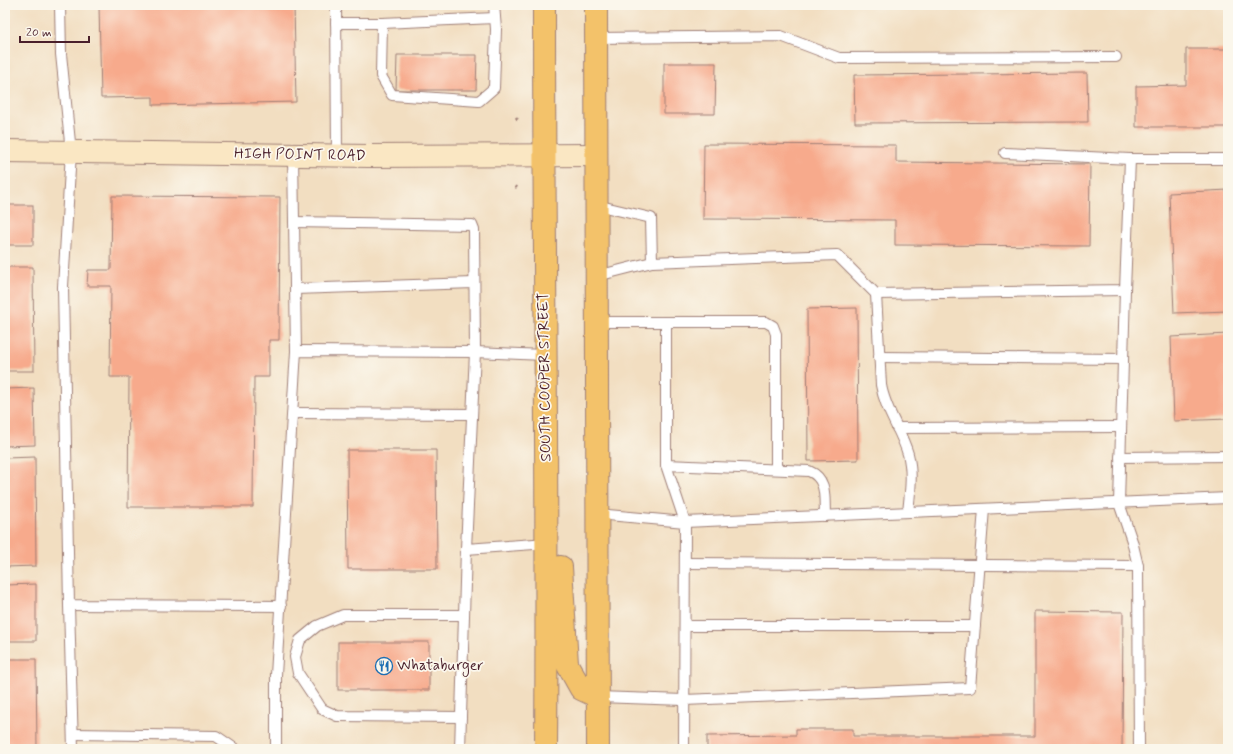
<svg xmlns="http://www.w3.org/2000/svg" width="1233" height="754" viewBox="0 0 1233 754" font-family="Mynerve,sans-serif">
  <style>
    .building { fill: #f7aa8c }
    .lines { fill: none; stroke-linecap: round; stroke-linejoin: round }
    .lane-casing { stroke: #9e7e76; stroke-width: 12 }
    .secondary-casing { stroke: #9e7e76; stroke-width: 24 }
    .primary-casing { stroke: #9e7e76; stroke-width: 24 }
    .path { stroke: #9e7e76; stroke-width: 2.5; stroke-dasharray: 3 3; stroke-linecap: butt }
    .lane { stroke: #fff; stroke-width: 10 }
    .secondary { stroke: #fae7c3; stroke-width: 22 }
    .primary { stroke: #f3c26a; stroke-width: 22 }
    .labels { text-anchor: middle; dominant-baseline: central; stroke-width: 3.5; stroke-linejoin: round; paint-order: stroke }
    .street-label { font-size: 15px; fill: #4a1f2b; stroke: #fbf7ec }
    .poi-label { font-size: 15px; fill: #4a1f2b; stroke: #fbf7ec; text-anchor: start }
  </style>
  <rect width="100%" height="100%" fill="#fbf7ec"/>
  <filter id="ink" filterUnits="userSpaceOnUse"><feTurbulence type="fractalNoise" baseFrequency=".025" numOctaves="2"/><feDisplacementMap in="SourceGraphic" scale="8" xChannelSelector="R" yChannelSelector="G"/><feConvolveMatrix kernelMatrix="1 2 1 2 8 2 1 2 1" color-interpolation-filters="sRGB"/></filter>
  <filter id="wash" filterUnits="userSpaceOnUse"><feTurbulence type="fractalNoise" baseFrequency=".012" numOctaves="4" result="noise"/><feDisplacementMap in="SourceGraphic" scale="16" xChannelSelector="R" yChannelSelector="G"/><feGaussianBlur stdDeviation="0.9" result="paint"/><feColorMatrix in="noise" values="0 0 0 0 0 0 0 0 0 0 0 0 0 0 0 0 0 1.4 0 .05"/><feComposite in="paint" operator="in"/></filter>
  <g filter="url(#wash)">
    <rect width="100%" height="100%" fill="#f2dec1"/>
    <g id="blocks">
      <!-- building -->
      <g class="building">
        <path d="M99,5H294L296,102L153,105V97L101,98Z"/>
        <path d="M1186,49H1228V127H1136V86L1186,85Z"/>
        <path d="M397,55H477L476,90H396Z"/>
        <path d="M664,63H716L715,114H664Z"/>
        <path d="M1087,73L1088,122L855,123L854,75Z"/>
        <path d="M704,144L896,145V162L1090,164L1089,246L895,245V220L703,219Z"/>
        <path d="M1228,190V311L1174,313L1169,193Z"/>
        <path d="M112,196L280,197L279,340H269V377H254L253,507H128L129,377H110L111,286H87L88,270H111Z"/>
        <rect x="5" y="205" width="28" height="40"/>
        <path d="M5,267H33L34,371H5Z"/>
        <path d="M857,308L858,460L808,461L807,309Z"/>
        <path d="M1228,334V419L1174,421L1171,337Z"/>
        <path d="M34,388L35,445L5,446V389Z"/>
        <path d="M347,450H436L437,569H348Z"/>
        <path d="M35,457L36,566L5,567V458Z"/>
        <path d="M36,584V641H5V585Z"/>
        <path d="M1035,611L1123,612L1122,749H707V736L796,735V729H853V736H1035Z"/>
        <rect x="338" y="642" width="91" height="48"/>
        <path d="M5,659H36L37,749H5Z"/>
      </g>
    </g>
  </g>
  <g filter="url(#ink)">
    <use href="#blocks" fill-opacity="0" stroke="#9e7e76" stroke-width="1"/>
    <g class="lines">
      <!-- lane casing -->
      <g class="lane-casing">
        <g id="lane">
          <path d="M60,5L61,54L71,152L63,287L69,605L281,606"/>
          <path d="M336,5L337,156"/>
          <path d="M336,23H382L381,76L392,95L479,101L494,88L496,29L494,5"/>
          <path d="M382,23L495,18"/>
          <path d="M595,38L781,36L839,58L1116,57"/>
          <path d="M1005,153L1130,159"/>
          <path d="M293,155L296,351"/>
          <path d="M596,205L651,218L652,262L837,255L876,294L1125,290L1130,159H1228"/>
          <path d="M294,222L472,225L474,230L475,352L466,549L548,543"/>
          <path d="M597,276L652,262"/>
          <path d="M295,289L474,283"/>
          <path d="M1125,290L1119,503L1132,541L1138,566L1139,749"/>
          <path d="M876,294L881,385C885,410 901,430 908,454C913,473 910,493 908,512"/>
          <path d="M596,322H666V465L685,522L1228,498"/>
          <path d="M666,322H766L773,326L776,334V469"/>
          <path d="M879,357L1123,359"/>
          <path d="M293,413L472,414"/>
          <path d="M897,428L1121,427"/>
          <path d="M1120,457L1228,456"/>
          <path d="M666,465L809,471C828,479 824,498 825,516"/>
          <path d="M597,514L685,522L684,749"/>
          <path d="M685,563L1138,566"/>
          <path d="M69,605L73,749"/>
          <path d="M685,626H975"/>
          <path d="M598,697L684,700L970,688L984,509"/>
          <path d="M461,717L337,716L322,709L298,673L295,657L300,640L317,626L343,615H464"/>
          <path d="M73,734L216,736L235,749"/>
          <path d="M276,749V675L296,351L475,352L544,355"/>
          <path d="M460,749L466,549"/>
        </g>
      </g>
      <!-- secondary casing -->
      <g class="secondary-casing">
        <path id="secondary" d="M5,151L369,156L595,155"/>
      </g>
      <!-- primary casing -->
      <g class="primary-casing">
        <g id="primary">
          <path d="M544,5C544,253 548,501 546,749"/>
          <path d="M596,5L598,749"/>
          <path d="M561,567L567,664L581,689L598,697"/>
        </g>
      </g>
      <!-- path -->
      <g class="path">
        <path d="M516,117L518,120"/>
        <path d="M515,188L518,185"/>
      </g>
      <!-- lane -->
      <use href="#lane" class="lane"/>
      <!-- secondary -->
      <use href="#secondary" class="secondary"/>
      <!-- primary -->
      <use href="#primary" class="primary"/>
    </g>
  </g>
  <!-- icons -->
  <defs>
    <g id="restaurant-ring" transform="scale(0.9)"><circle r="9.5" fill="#fbf7ec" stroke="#1f6fb2" stroke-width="1.5"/><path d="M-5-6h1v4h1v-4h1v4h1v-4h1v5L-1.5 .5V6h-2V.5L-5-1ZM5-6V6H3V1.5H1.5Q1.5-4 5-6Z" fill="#1f6fb2"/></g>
  </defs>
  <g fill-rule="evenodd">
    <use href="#restaurant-ring" x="384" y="666"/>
  </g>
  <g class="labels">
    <!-- street labels -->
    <g class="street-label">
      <text transform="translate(300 155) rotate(1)">HIGH POINT ROAD</text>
      <text transform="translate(545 377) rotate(-91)">SOUTH COOPER STREET</text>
    </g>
    <!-- poi labels -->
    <g class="poi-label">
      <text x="397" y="666">Whataburger</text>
    </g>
  </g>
  <!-- margin -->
  <rect width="1233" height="754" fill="none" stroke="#fbf7ec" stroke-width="20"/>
  <!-- scale -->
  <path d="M20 36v6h69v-6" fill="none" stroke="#4a1f2b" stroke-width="2"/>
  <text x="26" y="36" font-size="12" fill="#4a1f2b" stroke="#fbf7ec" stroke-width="3" paint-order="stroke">20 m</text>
</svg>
